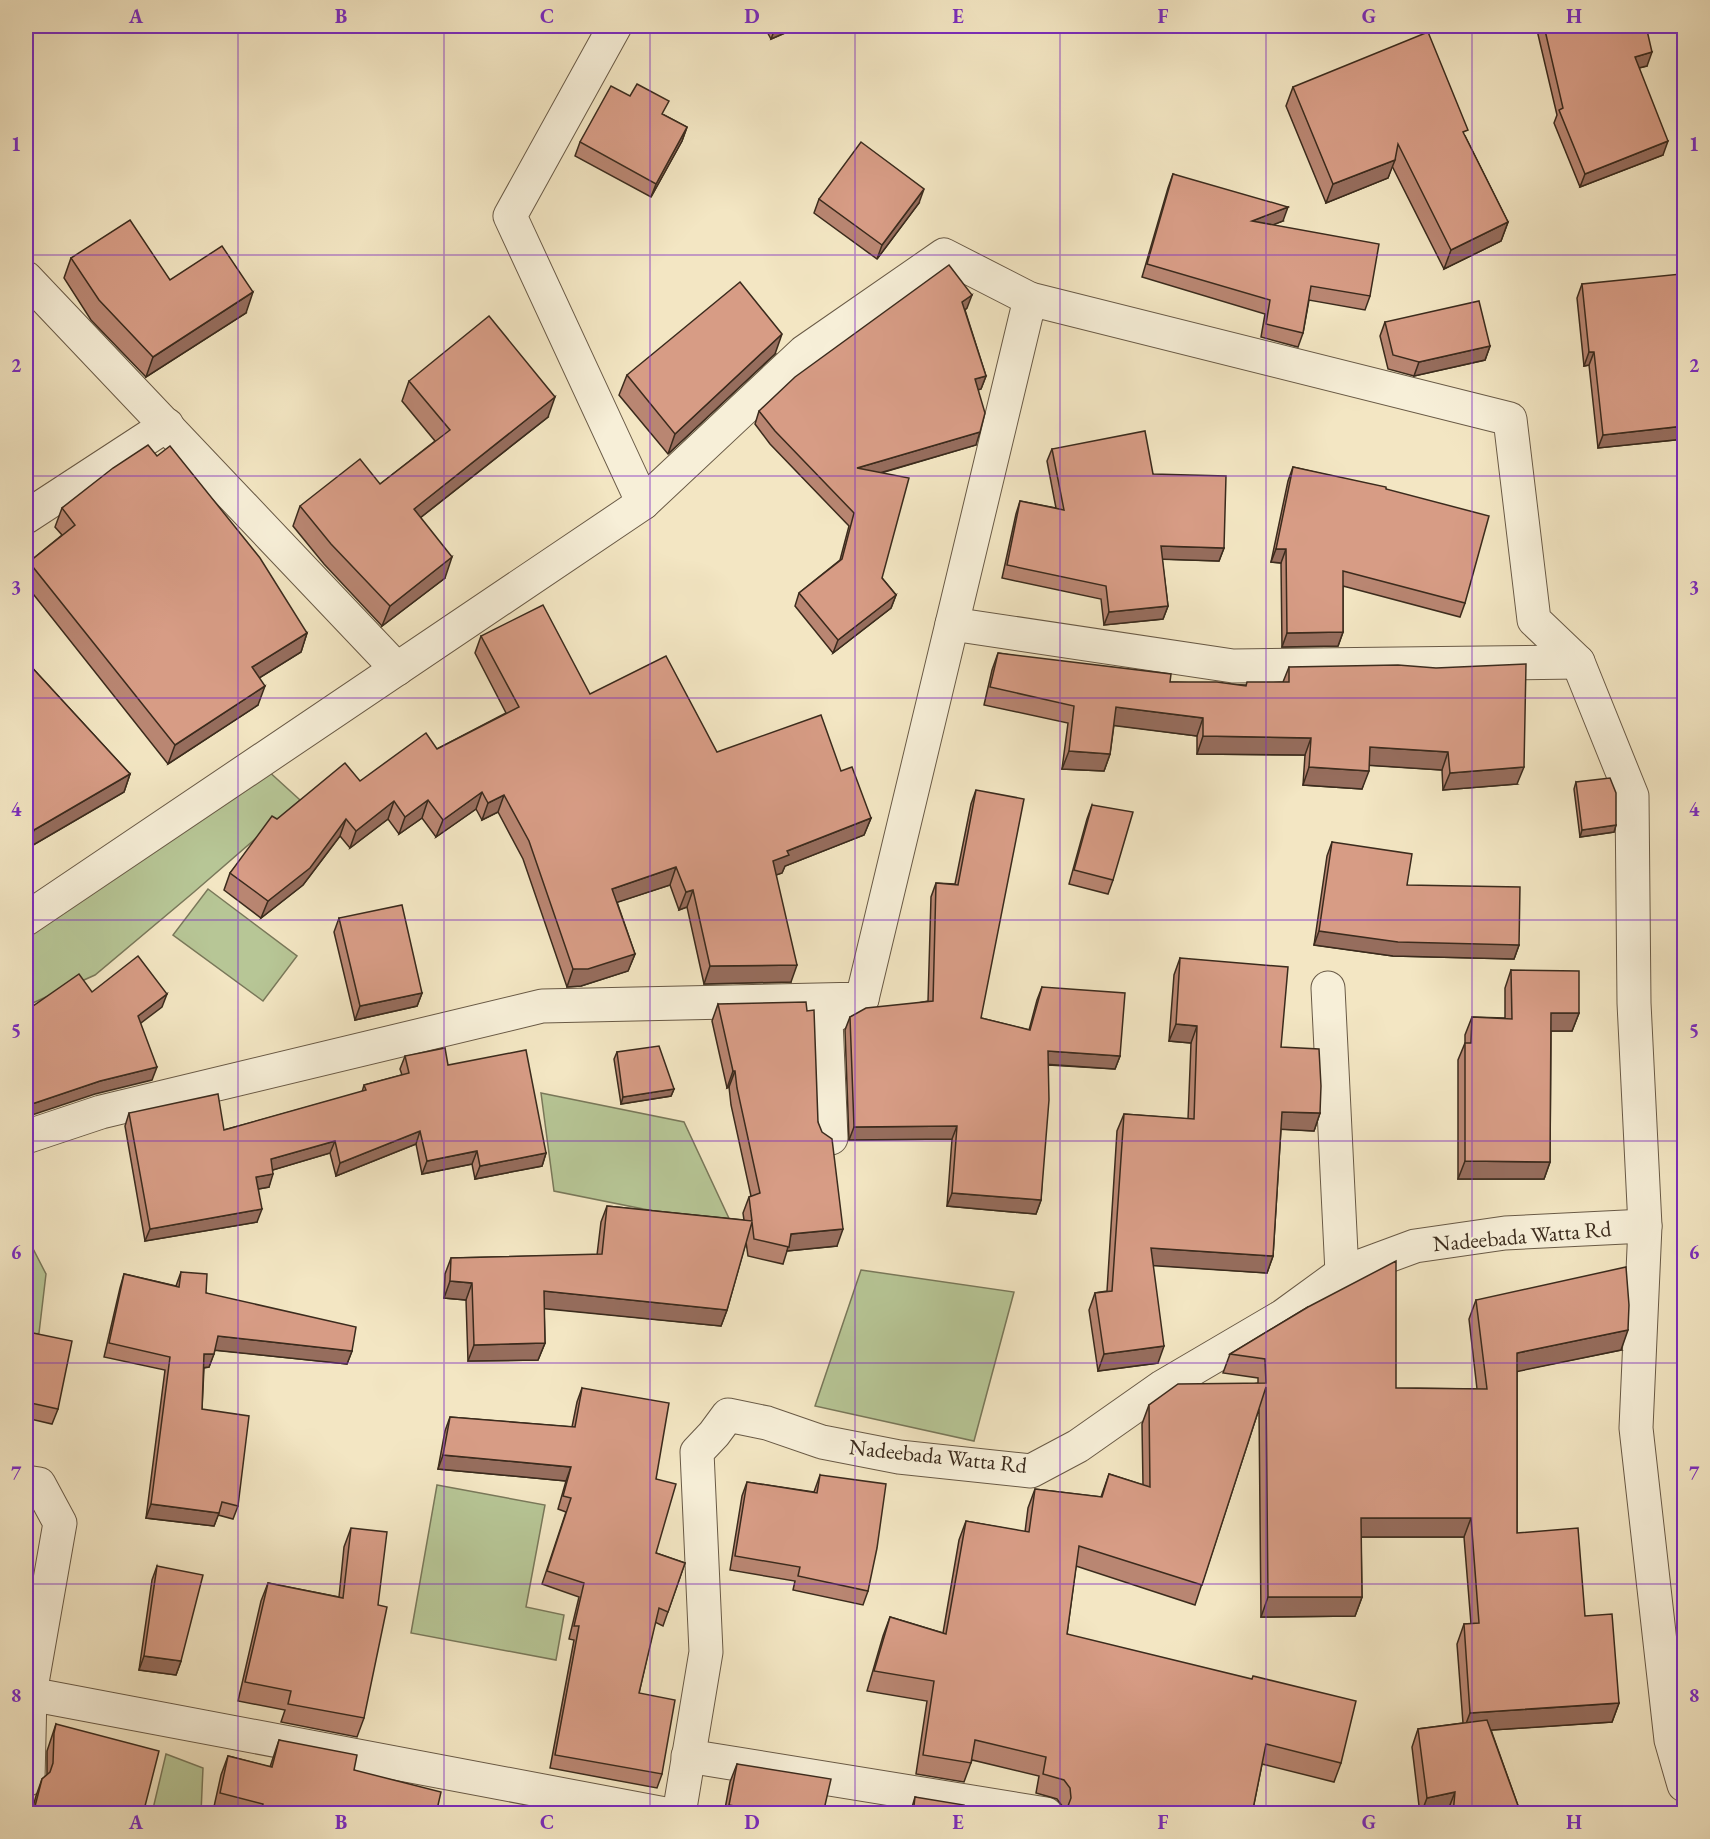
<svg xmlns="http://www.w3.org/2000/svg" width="1710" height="1839" viewBox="0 0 1710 1839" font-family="'EB Garamond',serif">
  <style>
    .green { fill: #b7c696; stroke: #79785a; stroke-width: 1.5 }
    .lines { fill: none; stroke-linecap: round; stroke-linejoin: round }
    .minor-casing { stroke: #695a46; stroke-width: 35 }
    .minor { stroke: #f7efd8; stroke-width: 33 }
    .wall { fill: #b98672; stroke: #3b2b1d; stroke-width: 1.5 }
    .shaded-wall { fill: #966d5d; stroke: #3b2b1d; stroke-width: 1.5 }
    .building { fill: #d79c85; stroke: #3b2b1d; stroke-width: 1.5 }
    .grid { fill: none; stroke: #7b2cbf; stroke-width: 1.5; stroke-opacity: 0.55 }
    .labels { text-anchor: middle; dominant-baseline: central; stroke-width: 4.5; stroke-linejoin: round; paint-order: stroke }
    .street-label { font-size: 22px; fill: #3b2b1d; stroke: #f7efd8 }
    .neatline { fill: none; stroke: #7b2cbf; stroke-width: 2 }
    .grid-label { font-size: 20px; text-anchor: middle; font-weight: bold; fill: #7b2cbf }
  </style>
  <rect width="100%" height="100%" fill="#f3e6c3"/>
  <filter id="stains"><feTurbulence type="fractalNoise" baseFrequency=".00333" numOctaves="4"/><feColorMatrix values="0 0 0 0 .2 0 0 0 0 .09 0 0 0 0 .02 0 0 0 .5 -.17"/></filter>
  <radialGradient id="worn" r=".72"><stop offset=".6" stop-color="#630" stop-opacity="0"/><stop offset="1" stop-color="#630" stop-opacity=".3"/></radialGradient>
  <!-- green -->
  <g class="green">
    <path d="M266,769L300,800L194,892L95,975L26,1006V932Z"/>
    <path d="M208,889L297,956L263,1001L173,935Z"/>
    <path d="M541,1093L684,1122L733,1227L554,1191Z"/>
    <path d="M26,1235L46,1274L39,1333L26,1339Z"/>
    <path d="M861,1270L1014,1292L974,1441L815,1406Z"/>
    <path d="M437,1485L545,1505L526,1607L564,1615L556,1660L411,1633Z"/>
    <path d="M166,1754L203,1768L201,1813H152Z"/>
  </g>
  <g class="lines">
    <!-- minor casing -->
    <g class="minor-casing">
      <g id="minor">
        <path d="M26,278L397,669"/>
        <path d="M643,503L804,352L944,255L1030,299"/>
        <path d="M26,517L167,425"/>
        <path d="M952,624L1233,666L1578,662"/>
        <path d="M26,919L643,503L510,216L615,26"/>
        <path d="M1328,988L1342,1273"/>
        <path d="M26,1137L101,1112L542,1006L862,999L1030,299L1510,419L1534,620L1578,662L1632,796L1634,1003L1645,1226L1636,1428L1671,1740L1684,1785"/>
        <path d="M831,1138L826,1020L862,999"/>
        <path d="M26,1482L39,1484L60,1523L30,1694L665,1814"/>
        <path d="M688,1756L1046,1814"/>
        <path d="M26,1779H28L30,1694"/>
        <path d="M679,1814L706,1652L697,1452L714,1434L728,1415L767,1423L822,1442L899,1457L1031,1471L1078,1446L1162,1387L1283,1316L1342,1273L1415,1246L1505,1233L1645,1226"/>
      </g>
    </g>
    <!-- minor -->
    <use href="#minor" class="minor"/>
  </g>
  <!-- wall -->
  <g class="wall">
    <path d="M764,26H801L771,39Z"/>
    <path d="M1536,26H1646L1647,66L1639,68L1663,155L1580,187L1554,123L1557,115Z"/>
    <path d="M1293,87L1465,136L1508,222L1501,241L1444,269L1392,166L1388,178L1326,203L1286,106Z"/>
    <path d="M664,115L687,127L682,141L651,197L575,156L580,142Z"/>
    <path d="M1173,174L1283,221L1272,225L1370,296L1365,310L1309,300L1303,333L1298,347L1261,337L1265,314L1142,277L1168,188Z"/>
    <path d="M819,199L919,203L877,259L814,213Z"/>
    <path d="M71,258L170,280L246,313L146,377L91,320L64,278Z"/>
    <path d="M1582,284L1684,313V439L1598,448L1589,365L1584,366L1577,298Z"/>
    <path d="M967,308L965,310L986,376L981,389L978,390L976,445L881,473L882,578L896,595L891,608L833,653L795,606L799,593L840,560L849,526L770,444L755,424L759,411Z"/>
    <path d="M1385,322L1490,346L1485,360L1414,376L1388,369L1380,336Z"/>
    <path d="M775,354L668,454L619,395L627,375Z"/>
    <path d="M409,381L548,417L420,518L445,578L382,626L324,564L293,526L300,506L380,484L435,441L402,401Z"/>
    <path d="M1052,449L1153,474L1224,548L1219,561L1162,559L1168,606L1163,619L1104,625L1101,599L1002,578L1016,514L1020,501L1056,508L1047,461Z"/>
    <path d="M157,456L307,633L301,652L259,678L258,705L168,764L26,585V570L29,562L62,535L55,527L62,508Z"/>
    <path d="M1293,467L1386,489L1465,603L1460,617L1343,586V632L1338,646L1282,647L1281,563L1271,562L1288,481Z"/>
    <path d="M481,636L590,694L717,752L841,771L871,818L864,835L785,866L782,873L776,875L791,982L704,984L687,907L679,910L670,885L617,902L635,954L628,971L581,986L567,987L523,859L498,812L482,820L476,809L436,837L422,818L399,834L388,819L350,848L340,836L303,885L261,918L224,890L230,873L277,819L360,781L437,749L506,713L475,653Z"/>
    <path d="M998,653L1170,682L1246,685L1283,682L1289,667L1517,784L1443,790L1442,770L1369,765L1362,789L1303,785L1305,755L1197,754V736L1114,725L1110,754L1104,771L1062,769L1068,723L984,705L992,670Z"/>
    <path d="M26,661L130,774L124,792L28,848L26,844Z"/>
    <path d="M1576,782L1616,825L1614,832L1580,837L1574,789Z"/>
    <path d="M976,790L981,1018L1029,1030L1037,1000L1042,987L1120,1056L1115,1069L1048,1065L1041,1200L1036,1214L947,1206L952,1139L849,1140L845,1030L850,1017L928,1001L931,897L936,883L955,884L971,804Z"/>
    <path d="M1092,805L1113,880L1108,894L1069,884L1087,819Z"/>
    <path d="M1332,842L1407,885L1519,945L1514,959L1393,956L1314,945L1327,856Z"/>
    <path d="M339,918L422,993L417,1006L355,1020L334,932Z"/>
    <path d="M1180,958L1281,1047L1320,1113L1314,1131L1281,1129L1273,1256L1267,1273L1153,1265L1158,1363L1098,1371L1089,1310L1095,1293L1107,1291L1117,1131L1124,1114L1188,1119L1191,1043L1169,1041L1174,975Z"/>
    <path d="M1511,970L1579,1013L1572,1031H1551L1550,1162L1544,1179H1458V1060L1465,1043V1035L1472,1017L1505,1018V988Z"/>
    <path d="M718,1004L818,1122L837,1246L787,1251L783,1264L748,1256L746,1242L727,1310L721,1326L544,1308L545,1343L538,1360L468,1361L466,1300L444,1298L445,1274L451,1258L597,1255L601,1222L607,1206L744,1220L743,1213L749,1197L751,1196L731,1105L729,1087L727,1088L712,1021Z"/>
    <path d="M617,1052L674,1089L671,1096L621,1104L614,1059Z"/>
    <path d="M405,1056L448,1065L546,1153L542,1166L475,1179L472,1164L422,1174L416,1144L336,1176L330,1153L272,1170L269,1187L258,1189L257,1222L145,1241L125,1126L129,1113L224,1130L362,1092L364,1085L402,1075L400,1069Z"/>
    <path d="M181,1272L206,1293L352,1351L347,1364L215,1350L209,1367L204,1368L202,1409L238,1506L233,1519L218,1515L214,1526L146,1518L165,1370L104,1357L120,1288L124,1274L176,1286Z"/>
    <path d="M1476,1300L1621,1350L1517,1371V1533L1585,1616L1619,1703L1612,1722L1491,1730L1521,1814H1448V1810L1431,1814H1420L1412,1747L1418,1729L1463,1723L1457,1644L1464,1624H1471L1464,1537H1361L1362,1597L1355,1616L1261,1617L1259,1409L1195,1605L1076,1566L1067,1634L1341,1763L1334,1782L1262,1764L1252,1814L1050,1813L1060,1812L1064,1810L1063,1807L1057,1799L1036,1793L1039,1776L972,1760L964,1782L916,1774L927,1701L867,1691L883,1636L890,1617L943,1633L959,1540L966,1521L1025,1532L1028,1508L1035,1489L1101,1497L1109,1474L1143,1485L1142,1424L1149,1405L1258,1383V1378L1223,1373L1230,1354L1308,1307L1396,1388L1477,1389L1469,1319Z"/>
    <path d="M33,1333L58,1409L52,1424L26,1418V1359L28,1348Z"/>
    <path d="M582,1388L656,1479V1553L685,1563L663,1626L655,1622L639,1693L662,1774L657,1788L550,1768L574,1640L569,1639L579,1597L542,1584L566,1512L558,1509L566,1481L438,1469L445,1431L450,1417L572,1427L577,1402Z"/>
    <path d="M820,1475L868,1591L863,1605L793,1590L795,1581L730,1570L742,1496L747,1482L814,1492Z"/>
    <path d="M351,1528L364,1718L357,1737L281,1722L285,1710L238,1701L261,1601L268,1583L339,1597L344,1547Z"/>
    <path d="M157,1566L181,1661L176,1675L139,1670L152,1580Z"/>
    <path d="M56,1724L143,1814H31L36,1796L42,1779L47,1775V1751Z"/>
    <path d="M279,1740L354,1770L436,1814H221L213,1811L221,1775L228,1756L270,1767Z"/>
    <path d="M737,1764L823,1814H724L730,1782Z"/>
    <path d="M915,1797L962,1814H910Z"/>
  </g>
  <!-- shaded-wall -->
  <g class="shaded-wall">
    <path d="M776,26H801L771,39Z"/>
    <path d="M1652,52L1647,66L1630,70L1635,57Z"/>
    <path d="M687,127L682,141L651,197L656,184Z"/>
    <path d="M1668,141L1663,155L1580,187L1585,174Z"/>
    <path d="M1395,160L1388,178L1326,203L1333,184Z"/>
    <path d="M924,189L919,203L877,259L882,245Z"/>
    <path d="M1288,207L1283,221L1247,235L1252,221Z"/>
    <path d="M1508,222L1501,241L1444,269L1451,250Z"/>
    <path d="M253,292L246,313L146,377L153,357Z"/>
    <path d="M972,295L967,308L958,315L962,302Z"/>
    <path d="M782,334L775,354L668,454L675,434Z"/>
    <path d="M1490,346L1485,360L1414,376L1419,362Z"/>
    <path d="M1589,352H1594L1589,365L1584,366Z"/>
    <path d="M986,376L981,389L970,392L975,379Z"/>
    <path d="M555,397L548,417L406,529L414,509Z"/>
    <path d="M1684,426V439L1598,448L1603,435Z"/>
    <path d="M980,432L976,445L852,481L857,468Z"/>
    <path d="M1161,546L1224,548L1219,561L1156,559Z"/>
    <path d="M1276,549H1286L1281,563L1271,562Z"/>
    <path d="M452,557L445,578L382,626L390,606Z"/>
    <path d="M896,595L891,608L833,653L838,640Z"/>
    <path d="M1168,606L1163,619L1104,625L1109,612Z"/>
    <path d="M1343,632L1338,646L1282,647L1287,633Z"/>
    <path d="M307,633L301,652L246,686L252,667Z"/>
    <path d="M265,686L258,705L168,764L175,745Z"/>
    <path d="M1116,707L1203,718L1197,736L1110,725Z"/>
    <path d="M1203,736L1311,738L1305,755L1197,754Z"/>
    <path d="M1370,747L1448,752L1442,770L1364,765Z"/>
    <path d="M1069,751L1110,754L1104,771L1062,769Z"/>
    <path d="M1309,767L1369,771L1362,789L1303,785Z"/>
    <path d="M1524,767L1517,784L1443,790L1450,773Z"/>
    <path d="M130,774L124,792L28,848L34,830Z"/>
    <path d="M482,792L476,809L436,837L443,820Z"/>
    <path d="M504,795L498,812L482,820L488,803Z"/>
    <path d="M428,800L422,818L399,834L405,817Z"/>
    <path d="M394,801L388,819L350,848L356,831Z"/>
    <path d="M871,818L864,835L785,866L782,873L767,878L773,861L787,851Z"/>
    <path d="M346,819L340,836L303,885L261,918L268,901Z"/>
    <path d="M31,825L26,840V829Z"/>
    <path d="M1616,825L1614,832L1580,837L1582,830Z"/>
    <path d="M676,867L670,885L606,906L612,889Z"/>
    <path d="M693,890L687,907L679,910L686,892Z"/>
    <path d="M1319,931L1519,945L1514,959L1393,956L1314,945Z"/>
    <path d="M635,954L628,971L581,986L567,987L573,969Z"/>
    <path d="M797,965L791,982L704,984L710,966Z"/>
    <path d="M422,993L417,1006L355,1020L360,1006Z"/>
    <path d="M167,994L162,1007L133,1029L138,1016Z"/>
    <path d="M1551,1013H1579L1572,1031H1545Z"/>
    <path d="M1176,1024L1197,1026L1191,1043L1169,1041Z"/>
    <path d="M1048,1051L1120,1056L1115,1069L1043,1064Z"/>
    <path d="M157,1067L152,1080L95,1094L26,1117V1106L100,1081Z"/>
    <path d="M733,1071H735L729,1087L727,1088Z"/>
    <path d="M674,1089L671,1096L621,1104L623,1097Z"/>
    <path d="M1282,1112L1320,1113L1314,1131L1276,1129Z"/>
    <path d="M957,1126L952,1139L849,1140L854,1127Z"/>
    <path d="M420,1131L416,1144L336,1176L340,1163Z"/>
    <path d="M335,1141L330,1153L266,1172L271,1159Z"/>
    <path d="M477,1151L472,1164L422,1174L427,1161Z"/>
    <path d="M546,1153L542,1166L475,1179L480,1166Z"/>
    <path d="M1465,1161L1550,1162L1544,1179H1458Z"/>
    <path d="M273,1174L269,1187L252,1190L256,1177Z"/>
    <path d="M952,1193L1041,1200L1036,1214L947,1206Z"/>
    <path d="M262,1209L257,1222L145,1241L150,1229Z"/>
    <path d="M843,1229L837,1246L787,1251L791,1234Z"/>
    <path d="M1151,1248L1273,1256L1267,1273L1144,1265Z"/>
    <path d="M450,1281L472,1283L466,1300L444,1298Z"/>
    <path d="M544,1291L727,1310L721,1326L538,1308Z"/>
    <path d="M1628,1330L1621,1350L1510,1373L1517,1353Z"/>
    <path d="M218,1336L352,1351L347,1364L213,1350Z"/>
    <path d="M545,1343L538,1360L468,1361L474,1345Z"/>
    <path d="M1164,1346L1158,1363L1098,1371L1104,1354Z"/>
    <path d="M204,1354H214L209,1367L200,1368Z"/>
    <path d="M443,1455L571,1467L566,1481L438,1469Z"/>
    <path d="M151,1504L219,1513L214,1526L146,1518Z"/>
    <path d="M1361,1518H1471L1464,1537H1354Z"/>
    <path d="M1268,1597H1362L1355,1616L1261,1617Z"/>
    <path d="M144,1656L181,1661L176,1675L139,1670Z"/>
    <path d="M1619,1703L1612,1722L1463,1732L1470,1713Z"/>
    <path d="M1455,1792L1448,1810L1431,1814H1421L1427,1798Z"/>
  </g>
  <!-- building -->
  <g class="building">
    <path d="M1544,26H1646L1652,52L1635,57L1668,141L1585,174L1559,110L1563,108Z"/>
    <path d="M1428,32L1468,130L1463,132L1508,222L1451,250L1398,144L1395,160L1333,184L1293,87Z"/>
    <path d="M637,84L669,101L662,114L687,127L656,184L580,142L611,86L630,96Z"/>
    <path d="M861,142L924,189L882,245L819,199Z"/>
    <path d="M1173,174L1288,207L1252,221L1379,244L1370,296L1311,286L1303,333L1266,324L1270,300L1147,264Z"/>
    <path d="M130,220L170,280L222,246L253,292L153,357L99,300L71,258Z"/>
    <path d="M949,265L972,295L962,302L986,376L975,379L985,413L980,432L857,468L909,478L882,578L896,595L838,640L799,593L842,559L854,513L775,431L759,411L795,377Z"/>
    <path d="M1681,274L1684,313V426L1603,435L1594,352H1589L1582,284Z"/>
    <path d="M740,282L782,334L675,434L627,375Z"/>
    <path d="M1479,301L1490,346L1419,362L1393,355L1385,322Z"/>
    <path d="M489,316L555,397L414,509L452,557L390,606L331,544L300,506L360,459L380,484L450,430L409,381Z"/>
    <path d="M1145,431L1153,474L1226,476L1224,548L1161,546L1168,606L1109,612L1106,586L1007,565L1020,501L1064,510L1052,449Z"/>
    <path d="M148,445L157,456L170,446L260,558L307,633L252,667L265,686L175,745L29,562L75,525L62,508L113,468Z"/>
    <path d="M1293,467L1386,487V489L1489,516L1465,603L1343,571V632L1287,633L1286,549H1276Z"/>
    <path d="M543,605L590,694L666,656L717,752L821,715L841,771L852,767L871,818L787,851L789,855L773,861L797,965L710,966L693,890L686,892L676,867L612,889L635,954L588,969H573L529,841L504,795L488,803L482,792L443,820L428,800L405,817L394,801L356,831L346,819L310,868L268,901L230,873L272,816L277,819L345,763L360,781L426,733L437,749L519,707L481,636Z"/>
    <path d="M998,653L1171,674L1170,682H1217L1246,686L1247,682H1289V667L1398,665L1436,668L1526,664L1524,767L1450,773L1448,752L1370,747L1369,771L1309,767L1311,738L1203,736V718L1116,707L1110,754L1069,751L1074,706L990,687Z"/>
    <path d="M26,661L130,774L34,830L31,825L26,829Z"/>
    <path d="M1610,778L1616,793V825L1582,830L1576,782Z"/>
    <path d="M976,790L1024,799L981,1018L1030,1030L1042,987L1125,993L1120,1056L1048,1051L1049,1100L1041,1200L952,1193L957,1126L854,1127L850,1017L866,1008L933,1001L936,883L958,885Z"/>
    <path d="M1092,805L1133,812L1113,880L1074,870Z"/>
    <path d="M1332,842L1412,854L1407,885L1520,887L1519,945L1398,942L1319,931Z"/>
    <path d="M402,905L422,993L360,1006L339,918Z"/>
    <path d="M138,956L167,994L138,1016L157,1067L100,1081L26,1106V1011L79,974L92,992Z"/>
    <path d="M1180,958L1288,967L1281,1047L1319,1049L1321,1086L1320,1113L1282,1112L1273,1256L1151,1248L1164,1346L1104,1354L1095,1293L1112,1291L1124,1114L1194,1119L1197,1026L1176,1024Z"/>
    <path d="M1511,970L1579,971V1013H1551L1550,1162L1465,1161V1043H1471L1472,1017L1512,1019Z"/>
    <path d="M806,1002L807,1011L814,1010L818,1122L822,1132L832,1139L843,1229L791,1234L789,1247L754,1239L752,1222L727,1310L544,1291L545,1343L474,1345L472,1283L450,1281L451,1258L602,1254L607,1206L752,1221L749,1197L760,1193L737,1088L735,1071H733L718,1004Z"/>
    <path d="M659,1046L674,1089L623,1097L617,1052Z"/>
    <path d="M445,1048L448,1065L526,1050L546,1153L480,1166L477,1151L427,1161L420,1131L340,1163L335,1141L271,1159L273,1174L256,1177L262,1209L150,1229L129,1113L218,1094L224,1130L366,1090L364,1085L409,1073L405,1056Z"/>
    <path d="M1396,1261V1388L1487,1389L1476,1300L1626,1267L1629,1305L1628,1330L1517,1353V1533L1578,1528L1585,1616L1612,1614L1619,1703L1470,1713L1464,1624L1479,1623L1471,1518H1361L1362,1597H1268L1266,1387L1202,1585L1079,1546L1067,1634L1252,1679L1253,1676L1356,1701L1341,1763L1266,1744L1252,1814H1034L1035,1811L1050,1813L1060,1812L1068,1806L1071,1798L1070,1788L1064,1780L1043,1774L1046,1757L975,1740L971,1763L923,1755L934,1681L874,1671L890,1617L946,1634L966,1521L1029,1532L1035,1489L1102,1497L1109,1474L1150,1487L1149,1405L1178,1384L1266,1383L1265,1359L1230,1354L1308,1307Z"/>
    <path d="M181,1272L207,1274L206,1293L356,1327L352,1351L218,1336L214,1354H204L202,1409L249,1416L238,1506L222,1502L219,1513L151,1504L170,1357L109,1343L124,1274L179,1287Z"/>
    <path d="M33,1333L72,1341L58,1409L26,1402V1359H28Z"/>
    <path d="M582,1388L669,1403L656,1479L676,1484L656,1553L685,1563L668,1612L659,1608L639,1693L675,1700L662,1774L555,1755L579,1626H574L584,1583L547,1571L571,1498L563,1496L571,1467L443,1455L450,1417L575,1427Z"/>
    <path d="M820,1475L886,1484L877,1548L868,1591L798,1576L800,1567L735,1556L747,1482L817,1493Z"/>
    <path d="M351,1528L387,1532L378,1605L387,1607L364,1718L288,1704L291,1691L245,1682L268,1583L343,1598Z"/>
    <path d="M157,1566L203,1575L181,1661L144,1656Z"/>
    <path d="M26,1591L32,1592L26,1627Z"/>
    <path d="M1487,1720L1521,1814H1453L1455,1792L1427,1798L1418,1729Z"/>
    <path d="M56,1724L159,1751L143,1814H33L42,1779L50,1772L53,1763L54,1733Z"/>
    <path d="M279,1740L357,1755L354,1770L441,1792L436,1814H261L263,1804L220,1793L228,1756L272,1767Z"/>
    <path d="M737,1764L831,1779L823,1814H750L751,1809L729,1805Z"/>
    <path d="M915,1797L964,1805L962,1814H913Z"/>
  </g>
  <!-- grid -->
  <path class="grid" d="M238,26V1814M444,26V1814M650,26V1814M855,26V1814M1060,26V1814M1266,26V1814M1472,26V1814M26,255H1684M26,476H1684M26,698H1684M26,920H1684M26,1141H1684M26,1363H1684M26,1584H1684"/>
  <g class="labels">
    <!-- street labels -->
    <g class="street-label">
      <text transform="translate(1522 1236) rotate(-5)">Nadeebada Watta Rd</text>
      <text transform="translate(938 1456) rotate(6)">Nadeebada Watta Rd</text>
    </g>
  </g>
  <!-- margin -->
  <rect width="1710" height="1839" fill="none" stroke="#f3e6c3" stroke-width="66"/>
  <rect x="33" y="33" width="1644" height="1773" class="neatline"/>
  <g class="grid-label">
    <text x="136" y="23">A</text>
    <text x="341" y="23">B</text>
    <text x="547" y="23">C</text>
    <text x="752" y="23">D</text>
    <text x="958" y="23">E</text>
    <text x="1163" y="23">F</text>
    <text x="1369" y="23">G</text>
    <text x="1574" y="23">H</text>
    <text x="16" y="151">1</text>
    <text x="1694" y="151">1</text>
    <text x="16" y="372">2</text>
    <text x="1694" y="372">2</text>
    <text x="16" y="594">3</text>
    <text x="1694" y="594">3</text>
    <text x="16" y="816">4</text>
    <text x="1694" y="816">4</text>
    <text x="16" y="1037">5</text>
    <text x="1694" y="1037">5</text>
    <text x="16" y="1259">6</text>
    <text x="1694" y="1259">6</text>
    <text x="16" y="1480">7</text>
    <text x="1694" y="1480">7</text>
    <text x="16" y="1702">8</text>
    <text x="1694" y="1702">8</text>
    <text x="136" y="1829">A</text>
    <text x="341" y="1829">B</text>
    <text x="547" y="1829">C</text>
    <text x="752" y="1829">D</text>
    <text x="958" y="1829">E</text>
    <text x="1163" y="1829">F</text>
    <text x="1369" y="1829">G</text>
    <text x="1574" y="1829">H</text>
  </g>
  <rect width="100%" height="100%" filter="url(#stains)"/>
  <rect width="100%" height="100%" fill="url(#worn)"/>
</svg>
